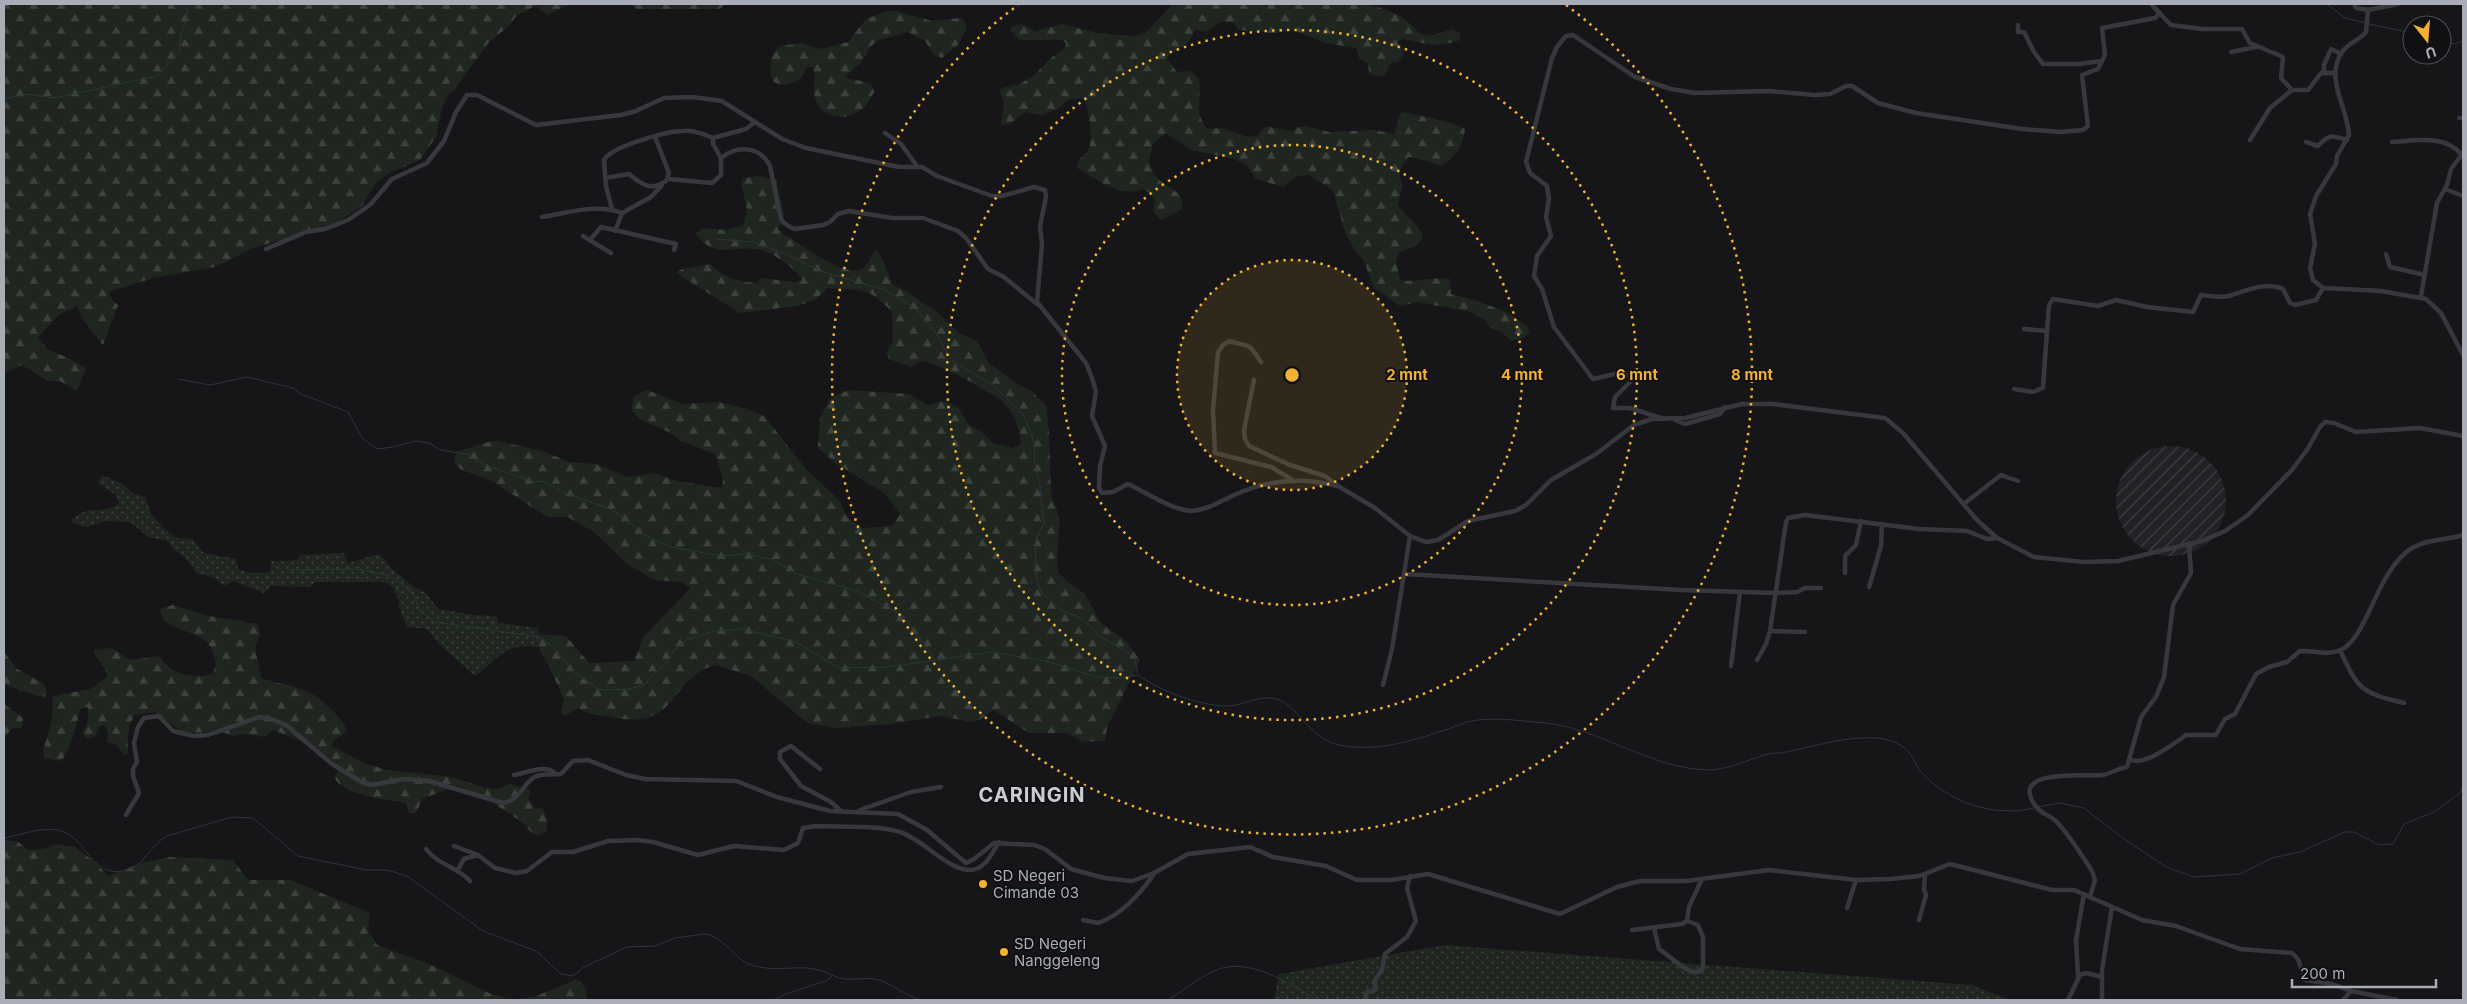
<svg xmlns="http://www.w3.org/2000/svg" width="2467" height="1004" viewBox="0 0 2467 1004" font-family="Inter,sans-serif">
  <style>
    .industrial { fill: url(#industrial-furrows) }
    .grass { fill: url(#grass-dots) }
    .forest { fill: url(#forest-firs) }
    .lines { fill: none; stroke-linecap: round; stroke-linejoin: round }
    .stream { stroke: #2c353c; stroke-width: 1 }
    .street { stroke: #37383d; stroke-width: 4.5 }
    .ring { fill: none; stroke: #f2b134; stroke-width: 2.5; stroke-dasharray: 2.5 5 }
    .poi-dot { fill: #f2b134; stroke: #111113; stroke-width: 2 }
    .labels { text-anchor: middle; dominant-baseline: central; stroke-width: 4; stroke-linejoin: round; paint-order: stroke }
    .poi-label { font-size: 15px; fill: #a8adb8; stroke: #111113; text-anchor: start }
    .district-label { font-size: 20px; font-weight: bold; letter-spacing: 1px; fill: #c9ccd4; stroke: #111113 }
    .centre { fill: #f2b134; stroke: #111113; stroke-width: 2.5 }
    .ring-label { font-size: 15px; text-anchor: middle; font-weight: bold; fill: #f2b134; stroke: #111113; stroke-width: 4; stroke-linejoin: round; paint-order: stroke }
  </style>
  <defs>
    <pattern id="industrial-furrows" width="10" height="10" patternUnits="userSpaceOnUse" patternTransform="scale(1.25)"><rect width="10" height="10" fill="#222225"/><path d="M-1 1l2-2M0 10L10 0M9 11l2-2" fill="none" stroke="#3f3f43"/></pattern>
    <pattern id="grass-dots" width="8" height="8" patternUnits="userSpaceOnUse" patternTransform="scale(1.25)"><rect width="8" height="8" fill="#1e261f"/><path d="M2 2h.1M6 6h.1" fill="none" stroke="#3c433d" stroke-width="1.8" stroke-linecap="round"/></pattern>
    <pattern id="forest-firs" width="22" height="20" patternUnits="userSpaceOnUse" patternTransform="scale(1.25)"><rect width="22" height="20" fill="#1e261f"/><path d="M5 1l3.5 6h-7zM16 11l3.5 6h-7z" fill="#3c433d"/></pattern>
  </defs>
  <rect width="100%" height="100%" fill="#161618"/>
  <!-- industrial -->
  <circle class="industrial" cx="2171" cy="501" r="55"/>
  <!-- grass -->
  <g class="grass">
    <path d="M102,475L123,484L132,493L145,497L151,514L167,531L177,538L192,539L204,553L236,559L238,569C248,574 259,574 270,572L271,561L298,560L300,555L344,553L348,563L378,554L382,556L392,569L414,587L426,593L438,609L473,615L496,616L499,623L538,628L540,647C502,643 502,657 475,676L439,644L427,629L407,627L398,605L400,602L393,588L385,582H315L310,587L271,586L264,593L233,581L224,586L215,578L196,573C187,554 173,553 168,541L148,537L130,522L105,521L87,527L74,524L72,520C89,502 103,517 119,503L116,495L98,483Z"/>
    <path d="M1445,945L1971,985L2010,1000H1274L1279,974Z"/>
  </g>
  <!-- forest -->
  <g class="forest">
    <path d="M4,4H570L547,15L536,6L517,15L509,26L489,42L455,89L449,94L442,107L436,137L420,160L389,173L377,182L361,207L332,225L253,248L216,267L153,278L109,292L112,300L118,305L103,345L84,321L77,306L59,315L38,337L48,350L64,356L86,368L77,391L60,381H48L22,365L4,373Z"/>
    <path d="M628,4H725L720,9H637Z"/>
    <path d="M1173,4H1364C1390,10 1402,13 1420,34L1433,35L1453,29L1460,34V40C1437,48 1426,44 1403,39L1398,42L1404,53L1398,62H1392L1383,77L1369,74L1368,63L1359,58L1356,48L1325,43L1294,30L1274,33L1247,31L1238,29L1233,22H1220L1206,32L1195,30L1188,43L1169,55L1167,59L1177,72L1190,71L1199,79C1203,97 1192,109 1207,129L1222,128L1248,137L1257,136L1266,126L1293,131L1296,128L1306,126L1329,132L1374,130L1394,134L1400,114L1404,112L1452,123L1465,129C1464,144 1455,159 1441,166L1417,158L1408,157C1401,167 1396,173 1403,184L1398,204C1404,218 1420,222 1423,238L1416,246L1399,252L1396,262L1400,280C1417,283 1433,276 1450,279L1451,294C1468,297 1525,315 1530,332L1523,338L1511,341L1502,332L1491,328L1484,319L1471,312L1417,302L1400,306L1374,288L1363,259L1356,253L1344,229L1333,191L1310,175L1297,176L1283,187L1256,179L1247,166L1235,159L1191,150L1166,133L1153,144L1149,162C1152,168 1154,175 1159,180C1169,188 1186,193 1182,209L1161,220L1153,211L1155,200L1150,193L1143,189C1120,199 1097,179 1077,168C1077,158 1085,156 1089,148C1093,140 1089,103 1082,98L1068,100L1058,109L1042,115L1024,112L1012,123L1001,125L1004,103L999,91L1002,88L1020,84L1034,75L1051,58L1065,48L1066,43L1062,40H1019L1010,30L1012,26L1020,24L1036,31L1062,24L1097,33L1133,36L1145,33Z"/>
    <path d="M888,11H897L932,21L959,18L963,19L967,27L959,44L942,58L934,55L925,41L908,32L879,40L871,46L860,64L844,77L870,83L875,91C872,95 870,100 867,104C855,121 823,122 816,100C811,89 818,76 812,67H807C805,69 805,72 803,75C798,84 780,88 773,81C768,69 770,55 779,46L803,43L820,49L848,42L866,19Z"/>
    <path d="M759,176L776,180L784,214L778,229L785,235C804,245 837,274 859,270C867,269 872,256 876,249L882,258L893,285L906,291L938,313L959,333L977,341L989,363L1019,385L1030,390L1046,405L1049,432L1051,493L1060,520L1057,558L1058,572L1069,583L1084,593L1101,623L1125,640L1140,660L1107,728L1105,741L1083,742L1068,733H1029L995,711H991L981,719L971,722L940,716L890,724L837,728L807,723L751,676L716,665C668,677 680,732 612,717C600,715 588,715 578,708L565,716L561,712L564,699L547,662L540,651L537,634L566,636L589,663L634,661L644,636L691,588L681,582L655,580L627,564L594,532L568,517H547L492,481L460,469L455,463L454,458L459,451L492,441H497L543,451L569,462L596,464L628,477L654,473L677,481L722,488L723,479L715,454L681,441L673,434L639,419L631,409L634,396L647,390L683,404L719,402L747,409L764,416L807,470L840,501L847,517L862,528L892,526L900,514L884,493L837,464L818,448L820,418L829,399L848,390L909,394L927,405L944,401L958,407L969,425L981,431L993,443L1012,448L1021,444C1020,429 1015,414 1004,403C994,393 933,360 921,361C918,362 914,365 911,367L889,359L887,352L893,341L892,312C869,286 861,291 828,288L815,300L797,306L740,313L676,273L682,269L710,264C724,278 738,282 757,283L761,278L795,282L802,280C797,270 773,252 761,250C736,244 715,261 696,234L703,228L726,230L744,225L747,209L741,182L743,178Z"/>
    <path d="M173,605L209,616L258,624L260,635L255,647L261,678C293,688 305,684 331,709C338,716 343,721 347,731L333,742L332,746L364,763L387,770L452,777L485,788L497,789L510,784L531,790L528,798L535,809L542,807C546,815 549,823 546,832L538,835L532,833L522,822L496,805L491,798L456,786L422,799L416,813L411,814L408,812L406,803L402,802C387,800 340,794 335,778L339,766L315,747L273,730L265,737L242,734L233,736L219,731L189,733L180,730L155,712L135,715C126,728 128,740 128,754L124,755L117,745L107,742L108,733L105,725L100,726L95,737L86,739L83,733L88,720V707L80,709C76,726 72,748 61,761L44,758L43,751L52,719L53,696L90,689L107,677L105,668L94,654V650L112,648L131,660L160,656C169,675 194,679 212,674C216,668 216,665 215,659C211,632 182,634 164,621L160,609Z"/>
    <path d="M4,652L16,668L44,684L46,688L45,698L4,685Z"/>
    <path d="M4,704L23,718L22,728H12L4,738Z"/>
    <path d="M4,840L18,842L29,850L45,849L57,844L75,847L96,863L108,876L141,863L169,857L233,860L248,880H290L370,913L368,929L377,945L436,967L489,993L512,1000L534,997L577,979L586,988L587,1000H4Z"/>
  </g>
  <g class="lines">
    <!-- stream -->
    <g class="stream">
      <path d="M2327,4L2345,18L2366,23"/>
      <path d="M2369,24L2412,33"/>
      <path d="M2442,41L2455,44L2463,41"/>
      <path d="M4,99L26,94L54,98L157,76L179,52L181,34L188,15L186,4"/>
      <path d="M717,239L753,242L788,255L823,272L885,290L915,308L940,338L943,347L954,362L993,385L1019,410L1025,417L1035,445L1034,460L1040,486L1044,523L1036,539L1035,571L1041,592L1059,609L1081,618L1101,637L1134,656L1138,674"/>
      <path d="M178,379L210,385L247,377L255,379L293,388L301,394L348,412L362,438L377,449L393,447L416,441L429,443L440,450L467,454L490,467L532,481L546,482L562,492L605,507L617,513L643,534L671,547L722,556L745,554L772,559L797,574L857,591L902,615L935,659"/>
      <path d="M289,570L357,569L388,575L404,585L415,597L419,610L435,622L540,637L557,651L574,672L600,690L630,689L644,685L665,664L675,649L686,640L714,631L742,629L796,642L839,668L888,667L991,652L1046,661L1097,677L1117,678L1138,675C1158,690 1202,707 1228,706C1243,705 1256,697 1271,698C1298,699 1306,742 1345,746C1380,751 1412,741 1445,730C1452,728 1460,724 1467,722C1491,716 1521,721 1545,723C1602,729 1649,768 1707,770C1727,770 1748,760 1767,754C1774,752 1780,754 1786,752C1817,746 1845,736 1877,738C1893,740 1904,744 1913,758C1916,762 1917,767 1920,771C1948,802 1993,818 2034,808"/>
      <path d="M2038,807L2060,803L2084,808L2124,839L2166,867L2194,877L2240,874L2272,858L2300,852L2345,832H2354L2379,845L2393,844L2404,824L2434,812L2460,793L2463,787"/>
      <path d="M4,838C22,835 50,823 68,834C89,846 94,879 127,870C146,864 151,844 167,836L232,817L253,818L298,856L367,870H387L407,876L483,931L536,951L561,974L573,976L584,967L627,947L655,946L675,938L704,934C723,935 734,959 751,965C775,973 799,964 819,970C828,972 835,978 845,979C855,980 868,977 879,980C892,984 905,995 920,1000"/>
      <path d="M774,1000L786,994L828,980L832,976"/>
      <path d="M1168,1000C1183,991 1198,978 1214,971C1248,955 1289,984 1318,1000"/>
    </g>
    <!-- street -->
    <g class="street">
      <path d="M2151,4L2171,25L2202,29H2242L2250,43L2283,57L2281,78L2292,90H2308L2321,73H2336"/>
      <path d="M2354,4L2356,8L2368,10"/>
      <path d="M2398,4L2368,10L2366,32C2360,40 2348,43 2342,52C2324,79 2348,108 2349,135L2337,156L2336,164L2316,196L2310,214L2315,244L2310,268L2313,280L2323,288L2381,291L2426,299L2441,313L2463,355"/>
      <path d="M2018,25V32H2024L2034,52L2043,64H2079L2101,61"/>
      <path d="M2231,52L2256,47"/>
      <path d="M2324,72V65L2331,49L2341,54"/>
      <path d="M2459,118H2463"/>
      <path d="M885,133L901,144L917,166"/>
      <path d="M2250,140L2270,108L2292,90"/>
      <path d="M2306,142L2318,146C2329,134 2331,135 2347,140"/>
      <path d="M2392,142C2414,141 2445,134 2461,154"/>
      <path d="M721,158L713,144V138L746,129L755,122"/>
      <path d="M605,178L629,174C641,184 651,192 666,181L669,173L655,137"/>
      <path d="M668,179L712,183L721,175V158C738,145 760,146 770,166L779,210L782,221L788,226L795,229L823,225L830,222L838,214L849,211L892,218H923L958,231L966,238L988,269L1004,277L1037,304"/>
      <path d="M2445,189L2463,196"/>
      <path d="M612,209L606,186L604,160C610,147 667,131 683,131C693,130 703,134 713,138"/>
      <path d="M542,217C568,213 596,203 622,213"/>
      <path d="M615,231L622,213L651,197L662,185"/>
      <path d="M583,236L611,253"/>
      <path d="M590,240L601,227L676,244L674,250"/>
      <path d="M266,249L306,232L325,229L348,220L370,205L392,179L427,163L444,141L456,112L467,95H477L536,125L621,115L636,111L664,98L692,97L722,101L782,139L806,148L899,167H922L937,176L992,196H1002L1034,187L1045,190L1046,197L1040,226L1042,244L1037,302L1086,363L1092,378L1096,392L1092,416L1105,446L1100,466L1099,488L1102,493L1113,492L1128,484C1145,492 1174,511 1192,511C1207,510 1219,502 1232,496C1266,480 1300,476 1337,486"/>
      <path d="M2386,254L2390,267L2425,275"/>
      <path d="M2421,296L2437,203L2447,185L2451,169L2463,153"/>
      <path d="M2024,329L2047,331L2049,305L2053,299L2098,306L2116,300L2147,307L2193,312L2201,295C2209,296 2221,298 2229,296C2245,291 2266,281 2283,289L2290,303L2295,305L2316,300L2323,288"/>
      <path d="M1261,362C1247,341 1252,348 1229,341L1223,345L1218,352L1213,410L1215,453L1271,467L1291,479"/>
      <path d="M1254,380L1244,430L1245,439L1249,446L1290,465L1325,476L1338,486L1375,508L1410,536L1426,542L1438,540L1468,521L1515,511L1526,505L1551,480L1596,454L1634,425L1652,419L1685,418L1742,404H1773L1885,418L1903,433L1977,520L1997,538L2034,557L2084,562L2118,561L2202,541L2225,531L2248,515L2291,471L2307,450L2320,427L2325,422L2334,423L2356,432L2420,428L2463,436"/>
      <path d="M2014,389L2033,392L2043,388L2047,331"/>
      <path d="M1664,419L1630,408H1613L1615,397L1631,381L1630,376L1619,373L1593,379L1554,327L1542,289L1534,276L1537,256L1551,236L1546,217L1549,199L1547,186L1530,173L1526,162L1552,58L1557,47L1566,36L1573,35L1635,77L1671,89L1695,93L1768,91L1815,95L1830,94L1846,86H1852L1878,103L1916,113L2022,129L2061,132L2083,130L2088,126L2082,75L2098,69L2105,55L2102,28L2155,18L2160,13"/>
      <path d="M1675,420L1685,424L1720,414L1725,407"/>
      <path d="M1965,503L2001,475L2018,481"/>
      <path d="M1845,573V556L1856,545L1861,521"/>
      <path d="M1404,574L1681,590L1776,593L1797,592L1805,588H1821"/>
      <path d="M1869,587L1881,546L1882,524"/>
      <path d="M1770,631L1805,632"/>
      <path d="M2340,650C2358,690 2362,693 2404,703"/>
      <path d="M1757,660L1766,644L1770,631L1786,522L1788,518L1805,515L1919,529L1967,531L1987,539L1997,538"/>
      <path d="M1731,666L1740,592"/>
      <path d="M1383,685L1392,649L1410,536"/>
      <path d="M2130,759C2142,768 2175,743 2186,735H2216L2225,719L2235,714L2256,674L2269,667L2287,662L2300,651C2314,650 2327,656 2341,650C2368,637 2376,571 2412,548C2427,539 2447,540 2463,535"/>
      <path d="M820,769L791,746L780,752V759L801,786L831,802L839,809"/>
      <path d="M514,775C527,773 546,763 556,774"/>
      <path d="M860,810L911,792L941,787"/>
      <path d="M126,815L139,793L133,776V769L137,762L134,743L138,727L144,718L159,716L173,731L194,736L208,735L259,717L269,718L286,725L332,764L362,782L371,785L404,779L429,781L503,803C520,800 521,787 533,778C540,773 552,775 561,774L573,761L588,760L626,775L645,779L736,781L777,797L830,811L898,814L927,830L966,863L974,859L994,843L1034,845L1045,849L1071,869L1104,878L1132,881L1154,873L1188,854L1250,847L1273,857L1326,866L1357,880H1391L1428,874L1560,914L1617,887L1640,881H1686L1769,870L1856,880L1891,879L1919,876L1950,864L2052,890H2074L2142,920L2176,926L2240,949L2292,953L2298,959L2305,980L2332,984L2351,991L2397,1000"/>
      <path d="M454,846L478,855L495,868L516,873L527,871L552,852H573L608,841L637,840L653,842L698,855L734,846L784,850L798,843L803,828L816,826C842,827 876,825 900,832C923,839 947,870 970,870C985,870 992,853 999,842"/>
      <path d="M426,849C438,865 458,867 470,881"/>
      <path d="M457,871L464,859L478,855"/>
      <path d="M2090,897L2095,880L2092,871C2081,854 2070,836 2056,821C2051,816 2042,814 2037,808C2005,767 2086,777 2102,775C2111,774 2118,768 2127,767L2141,717L2156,697L2164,677L2173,605L2191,573L2189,544"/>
      <path d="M1847,908L1856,880"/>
      <path d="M1083,920L1098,923C1122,915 1140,894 1154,874"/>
      <path d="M1919,920L1926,895L1924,889L1925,875"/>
      <path d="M1654,928L1659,949C1670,956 1687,974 1698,972L1703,968V937L1698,925L1687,921"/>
      <path d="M1632,930L1682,924L1687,921L1689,907L1702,879"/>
      <path d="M2078,976L2076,940L2084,894"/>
      <path d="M1364,1000L1367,992L1375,990V980L1382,970L1385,954L1407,937L1416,921L1407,888L1410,876"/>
      <path d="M2068,1000L2080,975L2086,973L2102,977"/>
      <path d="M2102,1000V970L2112,907"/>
      <path d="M2343,1000L2351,991"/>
    </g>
  </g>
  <!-- distance rings -->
  <circle cx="1292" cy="375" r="115" fill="#f2b134" fill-opacity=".12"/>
  <g class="ring">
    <circle cx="1292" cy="375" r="115"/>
    <circle cx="1292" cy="375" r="230"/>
    <circle cx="1292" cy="375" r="345"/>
    <path d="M1566 5A460 460 0 1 1 1018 5"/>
  </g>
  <!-- markers -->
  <g class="poi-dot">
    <circle cx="983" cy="884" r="5"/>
    <circle cx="1004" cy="952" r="5"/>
  </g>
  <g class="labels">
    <!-- poi labels -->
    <g class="poi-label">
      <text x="993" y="875">SD Negeri<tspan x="993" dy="17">Cimande 03</tspan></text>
      <text x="1014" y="943">SD Negeri<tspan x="1014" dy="17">Nanggeleng</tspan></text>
    </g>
    <!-- district labels -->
    <g class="district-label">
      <text x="1032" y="795">CARINGIN</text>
    </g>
  </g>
  <circle cx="1292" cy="375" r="8" class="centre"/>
  <g class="ring-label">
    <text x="1407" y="380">2 mnt</text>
    <text x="1522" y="380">4 mnt</text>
    <text x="1637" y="380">6 mnt</text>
    <text x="1752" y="380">8 mnt</text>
  </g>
  <!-- border -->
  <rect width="2467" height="1004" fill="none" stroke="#a8adb8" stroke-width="10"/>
  <!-- north arrow -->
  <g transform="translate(2427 40) rotate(163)"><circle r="24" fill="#111113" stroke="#4d4f55"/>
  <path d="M0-4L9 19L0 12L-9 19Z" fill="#f2b134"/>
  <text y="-8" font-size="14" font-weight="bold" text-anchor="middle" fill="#a8adb8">U</text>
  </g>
  <!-- scale -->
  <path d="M2292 979v8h144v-8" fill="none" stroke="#a8adb8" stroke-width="2.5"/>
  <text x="2300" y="979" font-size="15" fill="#a8adb8" stroke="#111113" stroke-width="4" paint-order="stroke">200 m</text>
</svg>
